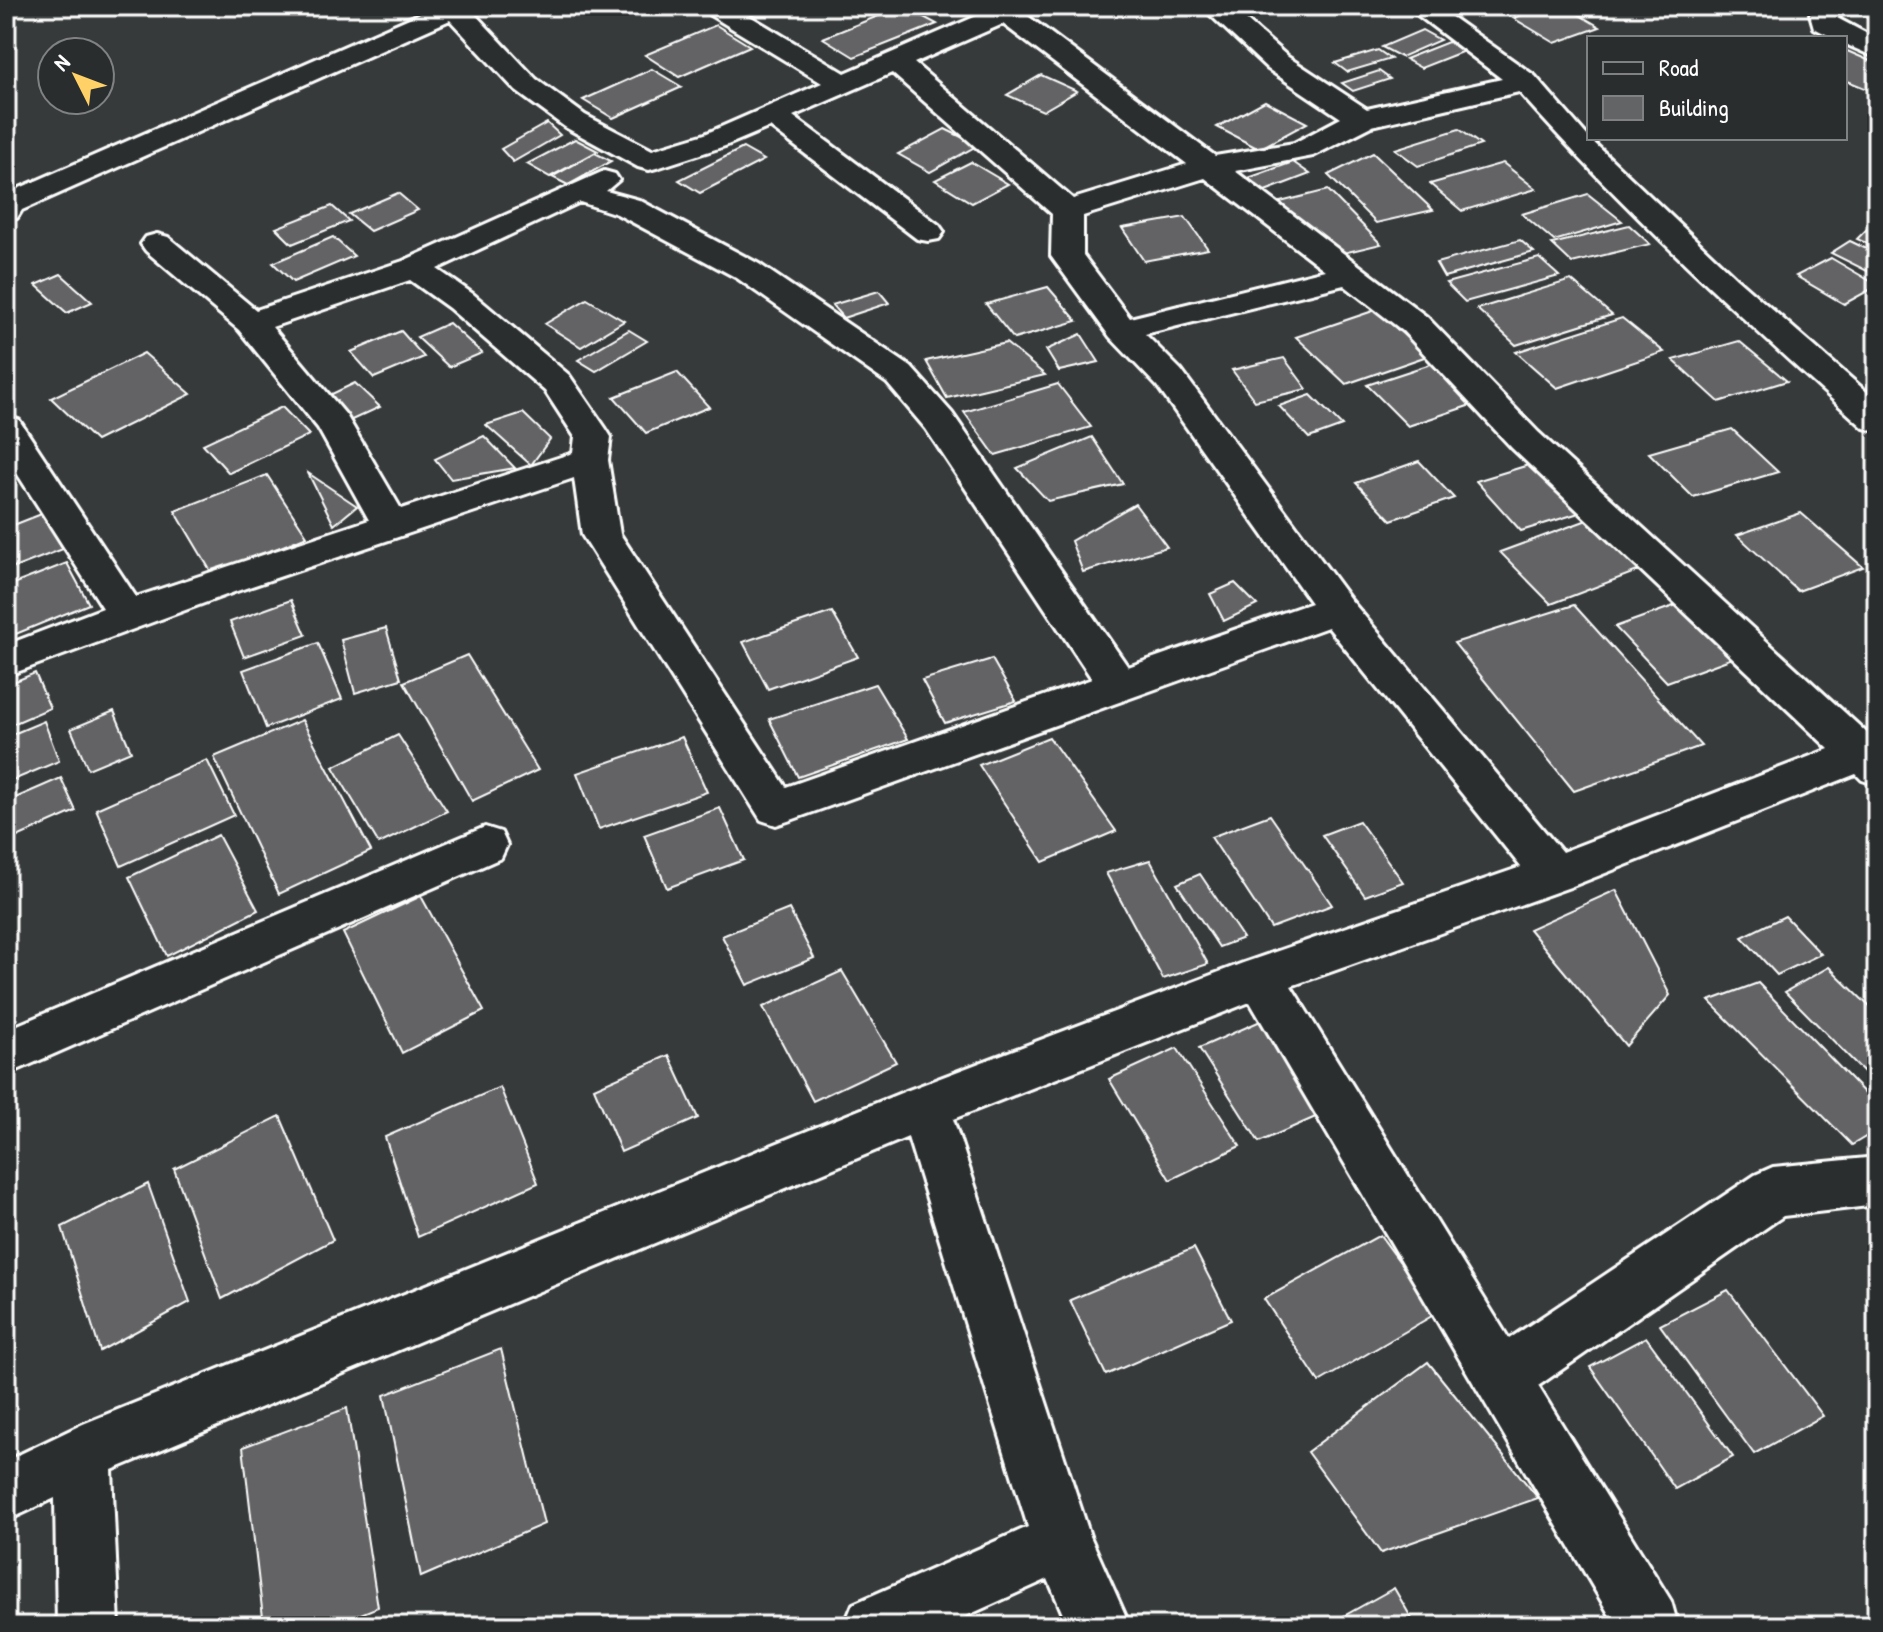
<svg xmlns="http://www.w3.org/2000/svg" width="1883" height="1632" viewBox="0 0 1883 1632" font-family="'Patrick Hand',sans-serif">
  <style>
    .building { fill: #636465; stroke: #fff; stroke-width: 2 }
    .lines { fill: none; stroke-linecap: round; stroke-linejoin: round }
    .minor-casing { stroke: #fff; stroke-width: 6 }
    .minor { fill: #2a2d2e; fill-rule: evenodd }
  </style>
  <rect width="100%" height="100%" fill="#373a3b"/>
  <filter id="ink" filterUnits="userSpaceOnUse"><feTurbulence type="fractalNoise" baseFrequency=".0125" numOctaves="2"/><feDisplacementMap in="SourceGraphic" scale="16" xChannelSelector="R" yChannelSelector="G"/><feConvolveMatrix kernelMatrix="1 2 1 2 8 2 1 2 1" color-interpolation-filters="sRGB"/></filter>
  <g filter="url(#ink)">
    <!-- building -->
    <g class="building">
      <path d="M903,6L937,24L854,57L823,38Z"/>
      <path d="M1548,6H1564L1600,27L1555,43L1513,18Z"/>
      <path d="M716,25L750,46L679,77L645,55Z"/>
      <path d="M1422,30L1440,40L1401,57L1382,47Z"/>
      <path d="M1448,42L1464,51L1421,68L1405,59Z"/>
      <path d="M1378,50L1391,59L1347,72L1335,63Z"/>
      <path d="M1845,50L1877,64V88L1872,91L1845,80Z"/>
      <path d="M652,69L682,87L613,118L583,100Z"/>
      <path d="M1379,71L1390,79L1353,91L1342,83Z"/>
      <path d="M1041,75L1077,91L1043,111L1007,95Z"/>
      <path d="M1265,101L1307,123L1259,149L1217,127Z"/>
      <path d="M547,123L560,135L513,162L501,149Z"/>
      <path d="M945,129L978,145L930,172L898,154Z"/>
      <path d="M1459,129L1481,145L1418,166L1395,149Z"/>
      <path d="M575,139L598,151L550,177L527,164Z"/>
      <path d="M743,148L764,160L700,193L679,180Z"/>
      <path d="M595,153L611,161L568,185L552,177Z"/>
      <path d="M1373,153L1433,210L1376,223L1328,175Z"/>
      <path d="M971,162L1008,184L972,203L935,180Z"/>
      <path d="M1293,162L1310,174L1265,191L1248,178Z"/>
      <path d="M1503,163L1536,189L1462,211L1430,184Z"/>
      <path d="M1328,190L1381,244L1331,256L1280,202Z"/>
      <path d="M398,193L418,210L370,231L349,214Z"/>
      <path d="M1588,194L1622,221L1554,241L1522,214Z"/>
      <path d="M332,206L349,221L292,244L276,228Z"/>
      <path d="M1185,217L1208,249L1144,261L1122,228Z"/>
      <path d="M1873,223L1877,225V248L1857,239Z"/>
      <path d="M1629,225L1650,244L1572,263L1552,244Z"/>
      <path d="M333,237L354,256L293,282L273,263Z"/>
      <path d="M1520,240L1534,252L1444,277L1436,263Z"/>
      <path d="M1850,241L1877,254V276L1831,253Z"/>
      <path d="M1539,258L1559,276L1465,302L1446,283Z"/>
      <path d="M1831,258L1877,285V286L1844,304L1796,276Z"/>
      <path d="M61,274L92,302L67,313L36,285Z"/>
      <path d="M1571,280L1612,315L1516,345L1477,309Z"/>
      <path d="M1048,287L1077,321L1014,339L986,304Z"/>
      <path d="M879,291L889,303L843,318L832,305Z"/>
      <path d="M587,299L624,321L581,347L545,324Z"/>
      <path d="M1376,310L1427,356L1346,384L1296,337Z"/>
      <path d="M1622,318L1664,352L1557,388L1516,352Z"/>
      <path d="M449,323L482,353L449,367L417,337Z"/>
      <path d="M629,330L647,341L596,371L578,360Z"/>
      <path d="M401,331L424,357L374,378L351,352Z"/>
      <path d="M1081,334L1099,362L1059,371L1046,350Z"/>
      <path d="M1739,341L1787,381L1719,402L1673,360Z"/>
      <path d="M1006,343L1045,375L947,398L926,361Z"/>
      <path d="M144,353L191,394L96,441L51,398Z"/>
      <path d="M1284,358L1307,389L1255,401L1232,370Z"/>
      <path d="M1437,362L1480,402L1408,426L1367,385Z"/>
      <path d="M677,372L709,407L646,433L614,397Z"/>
      <path d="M355,383L380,407L343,424L319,400Z"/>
      <path d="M1058,384L1091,427L995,455L964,412Z"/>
      <path d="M1311,395L1342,426L1309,438L1279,406Z"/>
      <path d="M282,407L309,435L229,473L203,444Z"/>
      <path d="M523,413L550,439L531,465L486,425Z"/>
      <path d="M1732,429L1778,472L1693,497L1649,453Z"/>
      <path d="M484,436L515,468L451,479L435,459Z"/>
      <path d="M1092,437L1123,484L1048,501L1017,468Z"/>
      <path d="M1419,461L1454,498L1391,520L1356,483Z"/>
      <path d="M1532,464L1579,513L1521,531L1476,481Z"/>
      <path d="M308,473L357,506L334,525Z"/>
      <path d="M267,475L307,536L213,575L175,511Z"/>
      <path d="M1135,504L1167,547L1083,572L1071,541Z"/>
      <path d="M44,513L63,549L6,571V528Z"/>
      <path d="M1801,513L1863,567L1798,591L1737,535Z"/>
      <path d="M1590,519L1643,569L1551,604L1500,552Z"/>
      <path d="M67,563L89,604L6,638V587Z"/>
      <path d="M1235,583L1257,605L1224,621L1210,594Z"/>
      <path d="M291,600L306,635L244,657L230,622Z"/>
      <path d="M1685,602L1738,656L1667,682L1615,627Z"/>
      <path d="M1574,605L1701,746L1574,791L1454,643Z"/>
      <path d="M832,612L858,657L768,689L743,642Z"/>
      <path d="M386,628L401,679L355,693L341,640Z"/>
      <path d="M318,643L342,699L266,728L243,670Z"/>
      <path d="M467,655L538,770L472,801L404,682Z"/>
      <path d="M992,659L1016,701L945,723L922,680Z"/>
      <path d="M35,673L50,708L6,727V685Z"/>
      <path d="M875,684L908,739L798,777L769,719Z"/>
      <path d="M114,711L131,751L88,769L71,729Z"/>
      <path d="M302,720L371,851L279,894L214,757Z"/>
      <path d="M44,721L59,761L6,783V737Z"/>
      <path d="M398,735L447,811L379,844L333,767Z"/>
      <path d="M682,737L707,792L599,829L577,773Z"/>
      <path d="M1049,737L1116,831L1043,862L979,765Z"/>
      <path d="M207,760L234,815L121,866L96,809Z"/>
      <path d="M61,778L76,811L6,842V802Z"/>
      <path d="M720,808L744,860L667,888L644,835Z"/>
      <path d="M1270,815L1332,905L1271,928L1211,837Z"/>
      <path d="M1359,821L1403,882L1365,896L1322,835Z"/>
      <path d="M218,835L258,910L167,956L129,877Z"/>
      <path d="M1150,860L1208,964L1163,979L1106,873Z"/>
      <path d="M1200,874L1243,938L1219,947L1177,884Z"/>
      <path d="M1616,890L1670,995L1626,1046L1529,929Z"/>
      <path d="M421,896L484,1011L402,1053L343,933Z"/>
      <path d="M789,909L814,958L747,985L722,936Z"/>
      <path d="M1785,916L1821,954L1777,975L1742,937Z"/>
      <path d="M1829,967L1877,1014V1085L1785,992Z"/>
      <path d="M842,971L896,1062L813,1101L763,1007Z"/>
      <path d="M1758,983L1877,1106V1130L1852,1145L1709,1001Z"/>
      <path d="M1265,1019L1327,1112L1259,1142L1199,1048Z"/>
      <path d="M1177,1048L1240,1146L1170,1180L1109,1079Z"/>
      <path d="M669,1055L698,1118L621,1152L594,1088Z"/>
      <path d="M500,1087L538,1183L418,1237L385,1137Z"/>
      <path d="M280,1116L333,1240L222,1299L174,1169Z"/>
      <path d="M148,1184L190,1302L100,1351L62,1227Z"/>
      <path d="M1380,1235L1437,1313L1319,1382L1264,1299Z"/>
      <path d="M1194,1248L1231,1320L1106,1375L1070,1300Z"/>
      <path d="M1728,1290L1823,1416L1754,1454L1660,1325Z"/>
      <path d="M1646,1337L1733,1457L1675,1489L1590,1367Z"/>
      <path d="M501,1349L544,1524L421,1577L384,1395Z"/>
      <path d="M1428,1362L1538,1498L1381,1553L1307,1452Z"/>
      <path d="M347,1408L378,1607L332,1626H264L243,1447Z"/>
      <path d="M1394,1588L1416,1626H1326Z"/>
    </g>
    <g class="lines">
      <!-- minor casing -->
      <g class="minor-casing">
        <g id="minor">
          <path d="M437,6H472L470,9L536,79L585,115L652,150L705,134L822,83L710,15L706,9L708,6H733L845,73L986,12L982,6H1035L1025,14L1215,156L1294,143L1341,118L1268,69L1201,6H1230L1288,57L1367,109L1502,79L1406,6H1436L1535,76L1589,138L1736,278L1877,401V431L1864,428C1744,320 1626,213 1519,92L1372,126L1313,156L1235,171L1427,317L1538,432L1868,734L1877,732V785L1862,780L1856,774L1570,887L1291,986L1509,1339L1755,1175L1773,1167L1877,1157V1205L1783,1216L1538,1386L1671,1601L1678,1626H1616L1250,1002L953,1119L1090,1536L1130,1626H1068L1048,1579L944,1626H844L853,1604L1028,1527L908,1137L112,1470L119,1626H57L55,1498L6,1521V1461L83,1424L906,1091L1243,963L1521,867L1328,627L791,820L776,825L761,820L582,535L574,478L237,591L6,676V645L103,608L6,456V416L19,420L136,597L369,520L318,428L239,330L146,251L141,244L146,237L157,234L168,237L256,310L403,261L604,171L615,174L619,180L606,191L639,200L759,264L911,367L952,413L1128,667L1311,603L1157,386L1110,337L1051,256L1052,214L892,73L793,116L939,225L944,232L939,239L928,241L917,239L770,127L725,146L660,167L649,170L638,167L565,127L516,91L450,20L22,210L17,218L6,220V194ZM1003,24L1187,164L1073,199L914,63ZM1205,178L1325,270L1130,318L1083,255V216ZM580,202L617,214L737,278L887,383L926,429L1092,679L786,787L620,534L608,460L611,437L606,429L569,375L473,294L437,269ZM410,280L449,308L545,391L575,437L573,453L401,509L346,415L272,327ZM1344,285L1403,331L1512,448L1829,749L1562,852L1350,599L1181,370L1145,334Z"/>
          <path d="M1818,6H1852L1837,18L1877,39V58L1845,44V38H1834L1814,28L1810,14Z"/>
          <path d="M485,827L501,832L507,845L501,858L6,1075V1030Z"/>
        </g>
      </g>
      <!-- minor -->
      <use href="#minor" class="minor"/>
    </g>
  </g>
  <!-- margin -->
  <rect width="1883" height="1632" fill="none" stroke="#2a2d2e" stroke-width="32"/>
  <rect x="16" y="16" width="1851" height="1600" fill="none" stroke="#fff" stroke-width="3" filter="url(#ink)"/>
  <!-- legend -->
  <rect x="1587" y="36" width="260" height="104" fill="#2a2d2e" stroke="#7f8182" stroke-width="2"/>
  <rect x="1603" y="62" width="40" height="12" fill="#2a2d2e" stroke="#7f8182" stroke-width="2"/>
  <text x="1659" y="76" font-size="24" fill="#ffffff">Road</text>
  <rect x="1603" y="96" width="40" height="24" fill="#636465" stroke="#7f8182" stroke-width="2"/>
  <text x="1659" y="116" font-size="24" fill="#ffffff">Building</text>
  <!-- north arrow -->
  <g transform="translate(76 76) rotate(312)"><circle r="38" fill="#2a2d2e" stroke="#7f8182" stroke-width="2"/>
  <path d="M0-6L14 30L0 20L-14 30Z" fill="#ffd166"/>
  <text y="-12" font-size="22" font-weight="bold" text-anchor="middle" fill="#ffffff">N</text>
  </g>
</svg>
